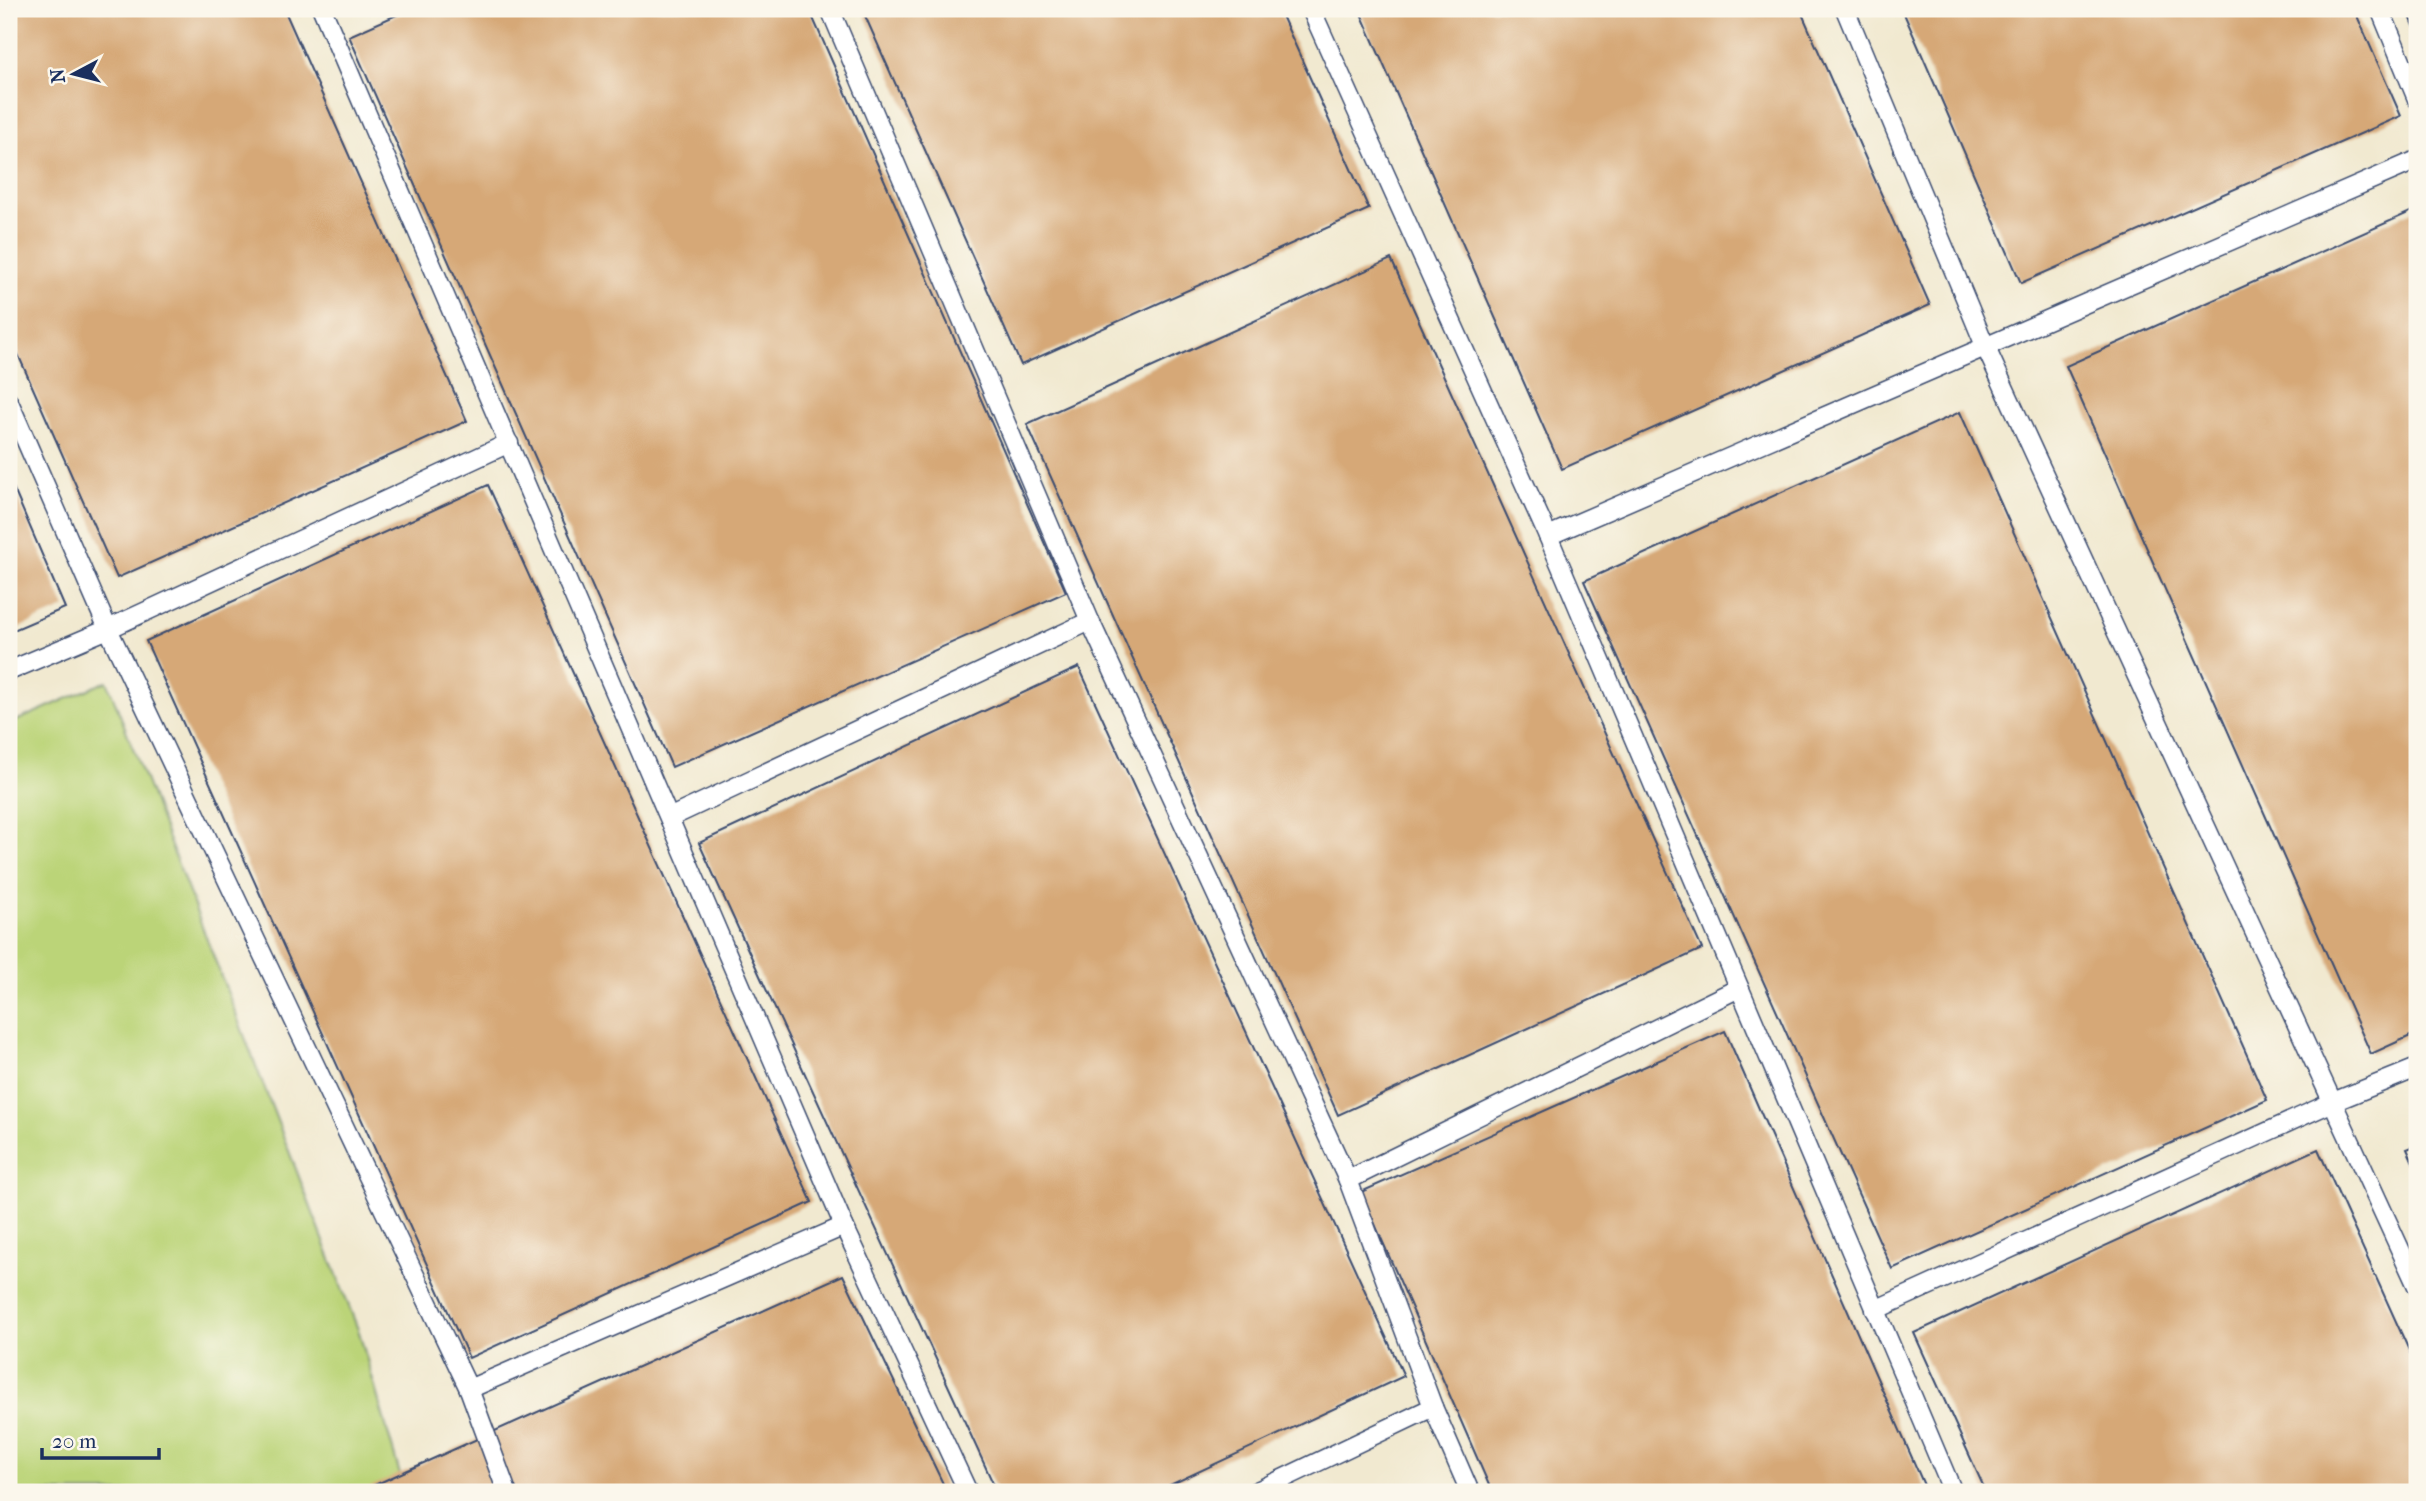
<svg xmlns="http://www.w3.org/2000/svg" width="2426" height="1501" viewBox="0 0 2426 1501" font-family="'IM FELL French Canon',serif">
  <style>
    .green { fill: #bbd478; stroke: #6b826b; stroke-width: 2 }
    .building { fill: #d6a877 }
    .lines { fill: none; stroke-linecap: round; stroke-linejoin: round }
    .lane-casing { stroke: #3b4b6f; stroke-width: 21 }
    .lane { stroke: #fff; stroke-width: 18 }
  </style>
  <rect width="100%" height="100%" fill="#fbf7ec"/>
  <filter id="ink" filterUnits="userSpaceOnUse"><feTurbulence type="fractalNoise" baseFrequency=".0143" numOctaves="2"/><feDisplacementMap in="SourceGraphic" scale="14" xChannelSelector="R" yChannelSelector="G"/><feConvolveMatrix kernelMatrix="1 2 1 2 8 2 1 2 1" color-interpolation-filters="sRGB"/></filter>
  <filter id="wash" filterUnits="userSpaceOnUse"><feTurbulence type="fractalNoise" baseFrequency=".00686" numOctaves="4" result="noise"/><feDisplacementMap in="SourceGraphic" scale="28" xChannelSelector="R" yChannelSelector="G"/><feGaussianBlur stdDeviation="1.57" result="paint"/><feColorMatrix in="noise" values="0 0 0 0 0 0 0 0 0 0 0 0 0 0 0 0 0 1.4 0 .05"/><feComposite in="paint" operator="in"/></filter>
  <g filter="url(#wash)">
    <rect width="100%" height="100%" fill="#f1e9d0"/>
    <!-- green -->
    <path class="green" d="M107,681L359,1332L405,1492H9V724Z"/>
    <g id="blocks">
      <!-- building -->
      <g class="building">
        <path d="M9,9H284L467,421L117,578L9,334Z"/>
        <path d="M410,9H809L1066,592L672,767L349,36Z"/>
        <path d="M862,9H1279L1369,209L1021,365Z"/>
        <path d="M1359,9H1800L1930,305L1562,469Z"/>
        <path d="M1902,9H2354L2401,116L2021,283Z"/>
        <path d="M2407,9H2417V33Z"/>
        <path d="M2417,209V1033L2371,1054L2066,366Z"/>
        <path d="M1391,259L1702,949L1338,1115L1027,424Z"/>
        <path d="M1960,412L2267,1100L1892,1269L1584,581Z"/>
        <path d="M9,478L65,608L9,632Z"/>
        <path d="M488,485L812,1202L469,1358L146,641Z"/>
        <path d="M1079,667L1404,1376L1155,1492H997L699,843Z"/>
        <path d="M1725,1031L1927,1492H1492L1361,1192Z"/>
        <path d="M2417,1145V1171L2407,1149Z"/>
        <path d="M2318,1149L2417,1368V1492H1986L1914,1333Z"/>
        <path d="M843,1275L947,1492H359Z"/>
      </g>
    </g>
  </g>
  <g filter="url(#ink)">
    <use href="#blocks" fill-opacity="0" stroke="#3b4b6f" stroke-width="2"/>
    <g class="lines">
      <!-- lane casing -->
      <g class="lane-casing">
        <g id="lane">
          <path d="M322,9L844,1226L968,1492"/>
          <path d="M830,9L1090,621L1348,1180L1433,1407L1255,1492"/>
          <path d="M1311,9L1548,536L1953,1492"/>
          <path d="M1845,9L1986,348L2417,1286"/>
          <path d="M2380,9L2417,99"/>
          <path d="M9,402L108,629L469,1389L844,1226"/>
          <path d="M1548,536L2417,160"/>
          <path d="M9,671L108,629L509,443"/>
          <path d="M671,817L1090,621"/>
          <path d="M1348,1180L1739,988"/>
          <path d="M1875,1310L2333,1102L2417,1068"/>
          <path d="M469,1389L507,1492"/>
          <path d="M1433,1407L1470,1492"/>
        </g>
      </g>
      <!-- lane -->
      <use href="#lane" class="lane"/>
    </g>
  </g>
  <!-- margin -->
  <rect width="2426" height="1501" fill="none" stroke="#fbf7ec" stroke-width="35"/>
  <!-- north arrow -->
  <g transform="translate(74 74) rotate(263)" stroke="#fbf7ec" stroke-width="5" paint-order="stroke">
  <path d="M0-5L12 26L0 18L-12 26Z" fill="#1b2f5e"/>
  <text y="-10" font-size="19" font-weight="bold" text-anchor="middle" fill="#1b2f5e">N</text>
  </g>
  <!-- scale -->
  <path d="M42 1448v10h117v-10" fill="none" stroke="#1b2f5e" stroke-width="3.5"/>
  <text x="52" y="1448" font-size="21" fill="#1b2f5e" stroke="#fbf7ec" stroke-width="5" paint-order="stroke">20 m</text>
</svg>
